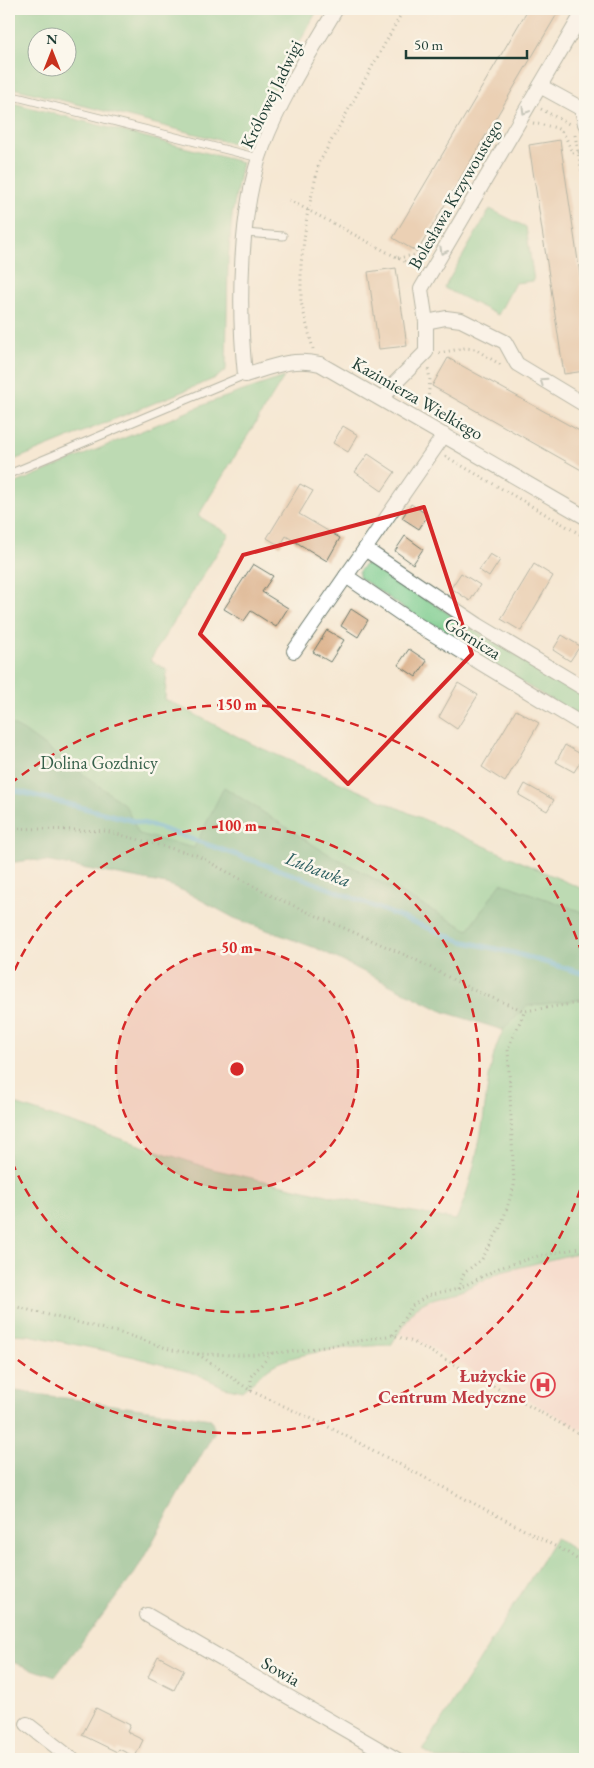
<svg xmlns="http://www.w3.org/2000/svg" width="594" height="1768" viewBox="0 0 594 1768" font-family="'EB Garamond',serif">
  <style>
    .built { fill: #f7d1c8 }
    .green { fill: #79cb8c; stroke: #4c8460; fill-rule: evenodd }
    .forest { fill: #62af78; stroke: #407656 }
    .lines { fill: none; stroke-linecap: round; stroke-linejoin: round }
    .stream { stroke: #4fadce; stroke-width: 5 }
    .building { fill: #ddb48f }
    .service-casing { stroke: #6a796c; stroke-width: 9 }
    .minor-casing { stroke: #6a796c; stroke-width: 16 }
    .path { stroke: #6a796c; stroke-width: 3; stroke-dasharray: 1 4; stroke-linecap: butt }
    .service { stroke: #fff; stroke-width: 7 }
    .minor { stroke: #fff; stroke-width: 14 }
    .oneway { stroke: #8f9e9a }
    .marked { fill: none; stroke: #d62828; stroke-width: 4; stroke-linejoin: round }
    .ring { fill: none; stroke: #d62828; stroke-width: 2.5; stroke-dasharray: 9 6 }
    .labels { text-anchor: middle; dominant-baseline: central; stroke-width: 5; stroke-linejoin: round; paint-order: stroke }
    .street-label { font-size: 18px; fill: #1f3d34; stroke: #fbf7ec }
    .park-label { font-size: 18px; fill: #36604a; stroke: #fbf7ec }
    .health-label { font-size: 18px; font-weight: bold; fill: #be3a42; stroke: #fbf7ec; text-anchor: end }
    .water-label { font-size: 19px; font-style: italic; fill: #2d5f62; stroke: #fbf7ec }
    .centre { fill: #d62828; stroke: #fbf7ec; stroke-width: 2.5 }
    .ring-label { font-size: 15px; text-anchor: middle; font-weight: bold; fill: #d62828; stroke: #fbf7ec; stroke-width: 5; stroke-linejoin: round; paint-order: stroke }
  </style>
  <rect width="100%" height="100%" fill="#fbf7ec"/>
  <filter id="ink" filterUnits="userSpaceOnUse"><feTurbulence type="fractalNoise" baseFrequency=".02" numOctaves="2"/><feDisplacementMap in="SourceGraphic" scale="10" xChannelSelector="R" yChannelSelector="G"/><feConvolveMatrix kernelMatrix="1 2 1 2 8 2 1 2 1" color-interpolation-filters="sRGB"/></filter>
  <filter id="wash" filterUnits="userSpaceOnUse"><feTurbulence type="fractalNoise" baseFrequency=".0096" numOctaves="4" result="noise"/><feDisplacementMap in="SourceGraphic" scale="20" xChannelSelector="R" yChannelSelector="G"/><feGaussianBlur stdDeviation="1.12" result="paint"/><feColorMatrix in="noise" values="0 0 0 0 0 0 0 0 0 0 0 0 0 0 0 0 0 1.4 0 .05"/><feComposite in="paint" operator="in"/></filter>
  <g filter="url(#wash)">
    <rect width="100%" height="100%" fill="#f6e8d3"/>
    <!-- built -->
    <path class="built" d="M585,1251V1431L415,1339L398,1333L416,1307L429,1300L461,1291L501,1272Z"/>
    <!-- green -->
    <g class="green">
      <path d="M9,9H318L252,129L247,147L9,87ZM38,38H68V68H38Z"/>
      <path d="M9,102L242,162L232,216L228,261L226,370L216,378L9,462Z"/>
      <path d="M490,209L526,227L534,281L515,283L498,315L444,288Z"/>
      <path d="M284,377L198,516L229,534L150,660L167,670L165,699L252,744L585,890V1251L501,1272L461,1291L429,1300L416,1307L391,1345C362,1346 297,1351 272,1366C261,1373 252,1383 242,1391L224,1387L196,1374L135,1357L29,1335L9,1334V1102L212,1169L344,1199L456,1220C469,1192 476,1159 482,1128C487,1097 488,1060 503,1031C507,1022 520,1014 527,1006L133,856L9,851V486L211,402Z"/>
      <path d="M369,560L458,620L585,696V720L445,637L359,577V571Z"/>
      <path d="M556,1538L582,1555L585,1551V1759H438L423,1750Z"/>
    </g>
    <!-- forest -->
    <g class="forest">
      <path d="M9,723L24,731L125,805L139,834L194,848L224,787L320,849L468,930L501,883L585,913V999L527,1006L503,1030L444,1012L318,949L234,918L186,892L166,884L50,862L31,860L9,863Z"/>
      <path d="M9,1390L211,1419L215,1431L135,1573L55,1677L9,1661Z"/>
    </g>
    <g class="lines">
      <!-- stream -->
      <path class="stream" d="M9,789L154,826L300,877L461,941L514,953L585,974"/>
    </g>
    <g id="blocks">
      <!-- building -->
      <g class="building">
        <path d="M528,9H560L417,252L393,238Z"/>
        <path d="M560,140L585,308V371L564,374L529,145Z"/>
        <path d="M396,268L407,346L379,349L368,272Z"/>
        <path d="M448,358L585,434V472L432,386Z"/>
        <path d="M343,426L358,435L348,452L333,443Z"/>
        <path d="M368,454L395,472L382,491L355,472Z"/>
        <path d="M300,484L313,491L299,514L340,538L327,561L286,536L280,546L267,538Z"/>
        <path d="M411,504L428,515L419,529L402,518Z"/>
        <path d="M405,536L423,549L413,564L395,551Z"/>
        <path d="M490,554L500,560L489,577L479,570Z"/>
        <path d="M253,564L273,576L262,592L288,608L276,627L251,611L244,621L224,609Z"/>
        <path d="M534,564L553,576L521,631L501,619Z"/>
        <path d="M461,573L480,585L470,601L451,588Z"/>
        <path d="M351,609L368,620L358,637L341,626Z"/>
        <path d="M327,630L344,640L330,662L313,652Z"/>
        <path d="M562,635L580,646L570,661L553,650Z"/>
        <path d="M409,649L427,661L416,677L398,665Z"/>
        <path d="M458,683L478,695L457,729L439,717Z"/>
        <path d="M516,710L539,723L505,782L482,767Z"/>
        <path d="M565,745L584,756L574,772L556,762Z"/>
        <path d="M525,784L554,800L547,811L519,795Z"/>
        <path d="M158,1656L184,1670L174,1690L148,1677Z"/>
        <path d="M96,1708L130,1725L127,1732L143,1740L135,1757L119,1749L117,1752L82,1735Z"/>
      </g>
    </g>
  </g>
  <g filter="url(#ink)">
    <use href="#blocks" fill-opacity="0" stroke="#6a796c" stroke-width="1"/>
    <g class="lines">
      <!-- service casing -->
      <g class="service-casing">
        <g id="service">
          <path d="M9,95L259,158"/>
          <path d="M245,233L283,236"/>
          <path d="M9,474L245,375"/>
        </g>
      </g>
      <!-- minor casing -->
      <g class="minor-casing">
        <g id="minor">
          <path d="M336,9C310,53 281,98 263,146C239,211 238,306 245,375C271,367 294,357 320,364L585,517"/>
          <path d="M540,86L582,109L585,124"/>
          <path d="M426,322L446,318L461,320L505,342L517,364L585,405"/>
          <path d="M383,399L391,387L426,352V322L421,289L585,9"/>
          <path d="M365,549L444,435"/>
          <path d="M294,651L346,576"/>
          <path d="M585,689L478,625L365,549L346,576L413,622L585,726"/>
          <path d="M147,1615L396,1759"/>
          <path d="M27,1724L72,1759"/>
        </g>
      </g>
      <!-- path -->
      <g class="path">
        <path d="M541,109L571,125"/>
        <path d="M533,123C561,129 562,125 572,153L579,152"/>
        <path d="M575,135L585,189"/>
        <path d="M289,200L417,268"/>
        <path d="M398,258L426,253"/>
        <path d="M313,349L301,302V264L307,216L319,163L404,9"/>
        <path d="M439,353L465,348L475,349L501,365"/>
        <path d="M427,410L430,379L428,369"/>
        <path d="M445,456L585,537"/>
        <path d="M585,826V835"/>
        <path d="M9,828L106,831L196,855L274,897L414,959L473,990L525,1011"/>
        <path d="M458,1289L464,1273L482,1259L501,1226L514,1186L508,1048L525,1011L585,1002"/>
        <path d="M9,1305L128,1335L172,1350L198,1354L243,1355L300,1351L393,1335L413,1342L457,1366L585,1437"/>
        <path d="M393,1335L412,1306L427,1296L458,1289L499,1268L538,1256L585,1247"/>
        <path d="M198,1354L251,1391L323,1424L568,1553L585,1565"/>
        <path d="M251,1391V1376L272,1353"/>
      </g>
      <!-- service -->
      <use href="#service" class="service"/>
      <!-- minor -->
      <use href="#minor" class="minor"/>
    </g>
    <!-- one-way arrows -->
    <defs><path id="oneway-chevron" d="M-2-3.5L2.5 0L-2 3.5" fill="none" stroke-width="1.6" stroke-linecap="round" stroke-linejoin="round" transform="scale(1.25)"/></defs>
    <g class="oneway">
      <use href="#oneway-chevron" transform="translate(525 111) rotate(121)"/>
      <use href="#oneway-chevron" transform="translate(443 251) rotate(120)"/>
      <use href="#oneway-chevron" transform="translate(543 381) rotate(-146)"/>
    </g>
  </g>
  <!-- marked area -->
  <path d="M0 0H594V1768H0ZM424,507L472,654L348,784L200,634L243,555Z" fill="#f6e8d3" fill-opacity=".55" fill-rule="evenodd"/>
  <path class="marked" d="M424,507L472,654L348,784L200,634L243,555Z"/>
  <!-- distance rings -->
  <circle cx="237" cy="1069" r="121" fill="#d62828" fill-opacity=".12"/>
  <g class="ring">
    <circle cx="237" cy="1069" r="121"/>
    <path d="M9 984A243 243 0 1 1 9 1154"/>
    <path d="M585 1175A364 364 0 0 1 10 1354M10 784A364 364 0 0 1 585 963"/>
  </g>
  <!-- icons -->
  <defs>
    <g id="hospital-ring" transform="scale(1.25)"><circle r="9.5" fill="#fbf7ec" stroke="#e0444e" stroke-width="1.5"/><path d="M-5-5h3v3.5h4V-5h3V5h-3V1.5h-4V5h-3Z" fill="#e0444e"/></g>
  </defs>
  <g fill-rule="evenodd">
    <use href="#hospital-ring" x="543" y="1385"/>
  </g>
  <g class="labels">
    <!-- street labels -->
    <g class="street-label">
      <text transform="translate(271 94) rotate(-64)">Królowej Jadwigi</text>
      <text transform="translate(455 194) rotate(-60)">Bolesława Krzywoustego</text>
      <text transform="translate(418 398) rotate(30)">Kazimierza Wielkiego</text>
      <text transform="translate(473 638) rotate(32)">Górnicza</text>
      <text transform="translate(281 1671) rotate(30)">Sowia</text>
    </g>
    <!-- park labels -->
    <g class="park-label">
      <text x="99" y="762">Dolina Gozdnicy</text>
    </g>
    <!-- health labels -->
    <g class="health-label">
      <text x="526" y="1375">Łużyckie<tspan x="526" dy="21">Centrum Medyczne</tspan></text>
    </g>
    <!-- water labels -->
    <g class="water-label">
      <text transform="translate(318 869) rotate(21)">Lubawka</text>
    </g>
  </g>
  <circle cx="237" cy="1069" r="8" class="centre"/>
  <g class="ring-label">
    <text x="237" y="710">150 m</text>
    <text x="237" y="831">100 m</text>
    <text x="237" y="953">50 m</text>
  </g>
  <!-- margin -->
  <rect width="594" height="1768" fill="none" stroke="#fbf7ec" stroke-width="30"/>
  <!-- north arrow -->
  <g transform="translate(52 52)"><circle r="24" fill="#fbf7ec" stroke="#a3ada2"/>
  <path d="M0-4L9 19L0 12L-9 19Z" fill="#c8321e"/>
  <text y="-8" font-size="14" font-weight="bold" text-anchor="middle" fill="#1f3d34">N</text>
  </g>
  <!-- scale -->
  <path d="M406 50v8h121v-8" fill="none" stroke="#1f3d34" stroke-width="2.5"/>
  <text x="414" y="50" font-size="15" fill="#1f3d34" stroke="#fbf7ec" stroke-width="4" paint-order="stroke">50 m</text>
</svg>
